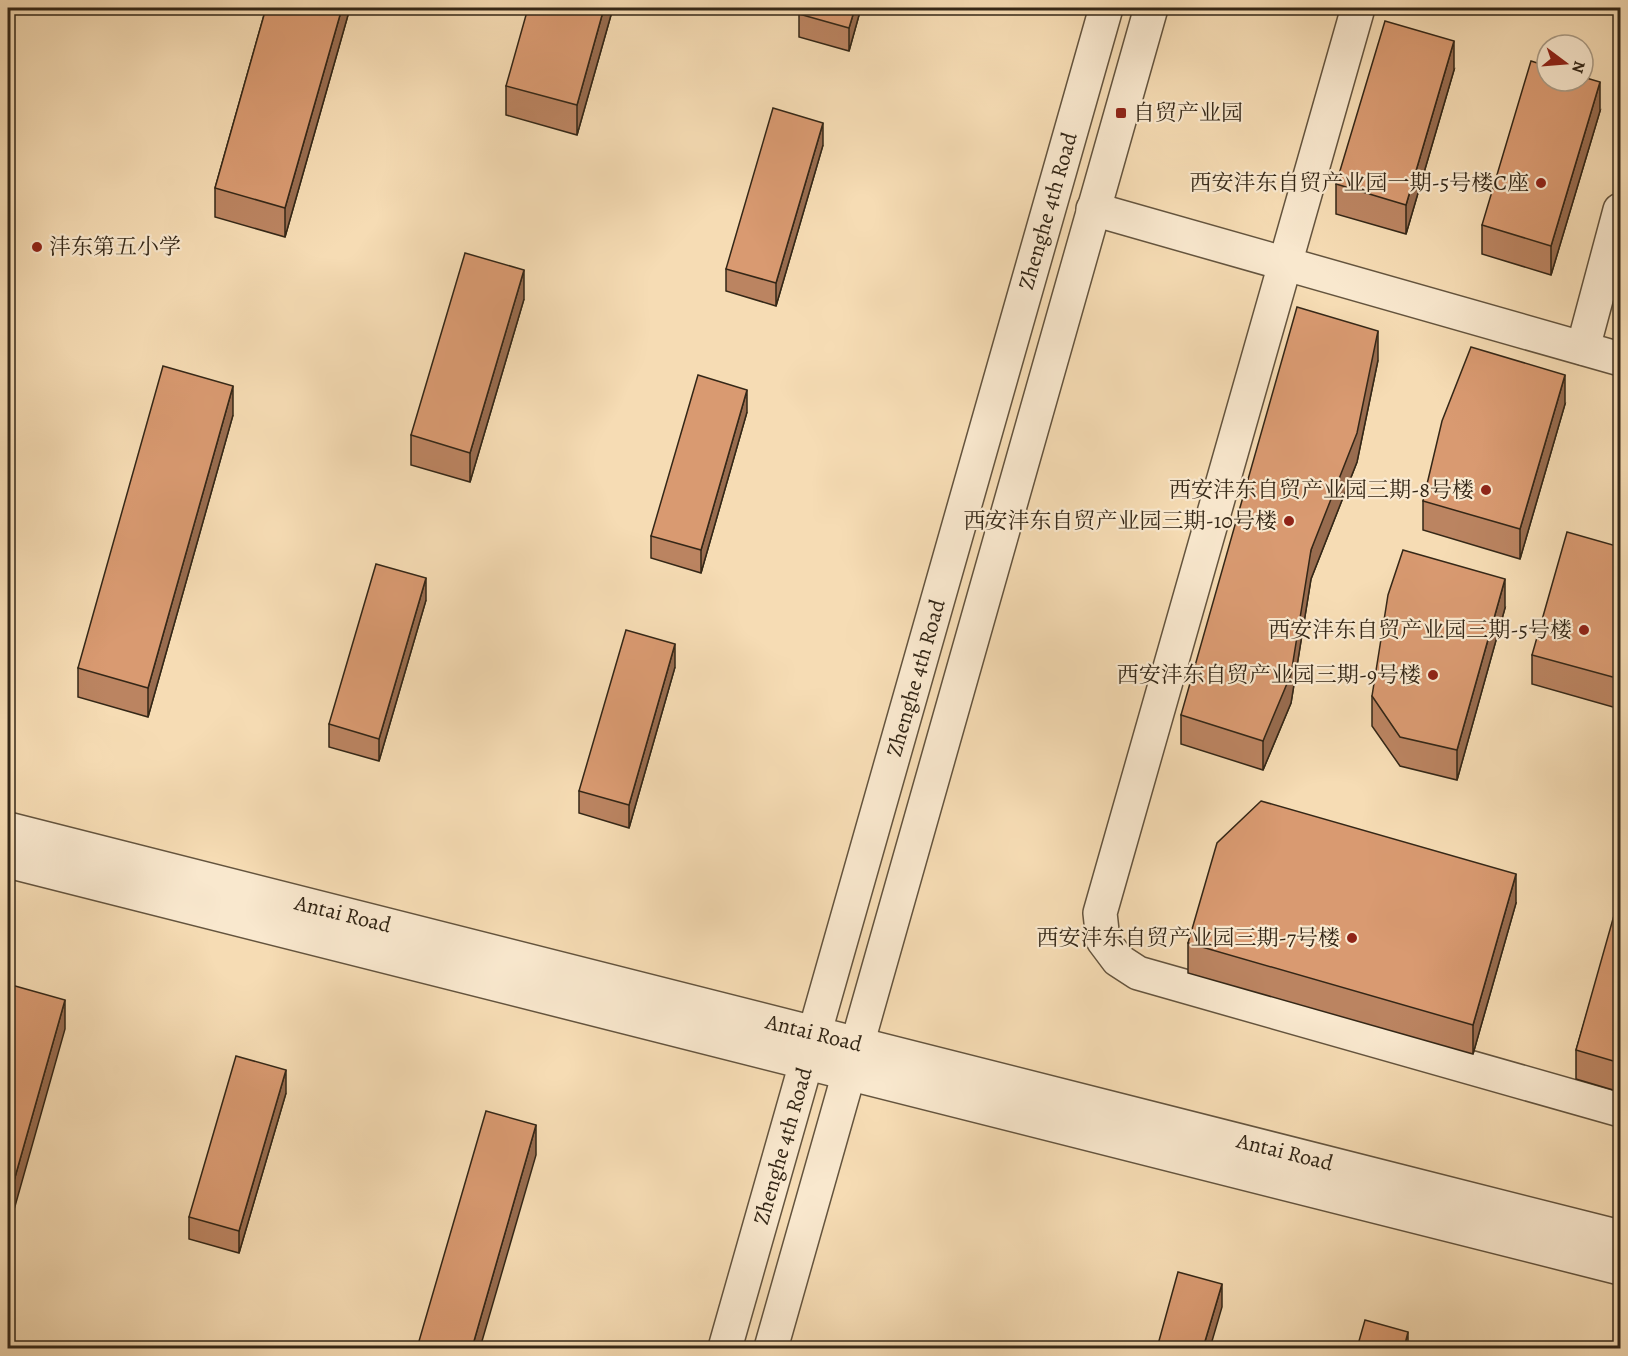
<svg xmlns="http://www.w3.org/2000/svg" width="1628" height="1356" viewBox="0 0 1628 1356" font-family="Alegreya,'Noto Serif SC',serif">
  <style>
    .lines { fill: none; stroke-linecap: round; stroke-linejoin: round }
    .minor-casing { stroke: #64543e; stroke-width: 36 }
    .minor { stroke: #f9e8ce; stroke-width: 33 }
    .wall { fill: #bb8461; stroke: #342717; stroke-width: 1.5 }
    .shaded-wall { fill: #986c4f; stroke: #342717; stroke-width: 1.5 }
    .building { fill: #d99a71; stroke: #342717; stroke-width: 1.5 }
    .poi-dot { fill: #8f2418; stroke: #f9e8ce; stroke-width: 2 }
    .labels { text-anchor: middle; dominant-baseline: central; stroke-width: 4.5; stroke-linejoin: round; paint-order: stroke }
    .poi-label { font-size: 22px; fill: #342717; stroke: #f9e8ce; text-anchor: end }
    .street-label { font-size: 22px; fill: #342717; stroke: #f9e8ce }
  </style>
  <rect width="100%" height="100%" fill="#f6dcb4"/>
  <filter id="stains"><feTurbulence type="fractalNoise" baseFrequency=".00333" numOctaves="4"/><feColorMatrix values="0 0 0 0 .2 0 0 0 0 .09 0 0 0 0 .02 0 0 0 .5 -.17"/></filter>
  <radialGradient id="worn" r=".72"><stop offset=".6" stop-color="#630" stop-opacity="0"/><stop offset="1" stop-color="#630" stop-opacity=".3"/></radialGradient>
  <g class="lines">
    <!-- minor casing -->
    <g class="minor-casing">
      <g id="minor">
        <path d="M1358,8L1100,913L1103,940L1118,960L1138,973L1620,1110"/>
        <path d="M1093,209L1620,359"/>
        <path d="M1583,348L1620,210"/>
        <path d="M8,829L1620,1237"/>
        <path d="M8,861L1620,1268"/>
        <path d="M725,1348L1106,8"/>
        <path d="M771,1348L1151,8"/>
      </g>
    </g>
    <!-- minor -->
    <use href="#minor" class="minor"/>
  </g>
  <!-- wall -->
  <g class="wall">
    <path d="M266,8H350L285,237L215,217V188Z"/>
    <path d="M613,8L577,135L506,115V86Z"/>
    <path d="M861,8L849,51L799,37V14Z"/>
    <path d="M1454,70L1406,234L1336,214V184Z"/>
    <path d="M1600,111L1551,275L1482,254V225Z"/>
    <path d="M823,145L776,306L726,291V269Z"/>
    <path d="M524,299L470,482L411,465V435Z"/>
    <path d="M1378,360L1357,462L1311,579L1291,703L1263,770L1181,744V715Z"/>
    <path d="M1565,404L1520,559L1423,530V501Z"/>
    <path d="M747,412L701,573L651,558V536Z"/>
    <path d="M233,415L148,717L78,697V668Z"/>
    <path d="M1620,547V709L1532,684V655Z"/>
    <path d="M426,600L379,761L329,747V724Z"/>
    <path d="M1505,608L1457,780L1400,766L1372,726V696Z"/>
    <path d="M675,667L629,828L579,813V791Z"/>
    <path d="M1620,902V1092L1576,1079V1050Z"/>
    <path d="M1516,903L1473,1054L1188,973V943Z"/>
    <path d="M286,1093L239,1253L189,1239V1217Z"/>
  </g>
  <!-- shaded-wall -->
  <g class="shaded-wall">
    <path d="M342,8H350L285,237V208Z"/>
    <path d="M604,8H613L577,135V105Z"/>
    <path d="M855,8H861L849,51V28Z"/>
    <path d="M1454,41V70L1406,234V205Z"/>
    <path d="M1600,82V111L1551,275V246Z"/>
    <path d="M823,123V145L776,306V283Z"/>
    <path d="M524,270V299L470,482V453Z"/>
    <path d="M1378,331V360L1357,462L1311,579L1291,703L1263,770V741L1311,550Z"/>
    <path d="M1565,375V404L1520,559V529Z"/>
    <path d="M233,386V415L148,717V688Z"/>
    <path d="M747,390V412L701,573V550Z"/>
    <path d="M426,578V600L379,761V739Z"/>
    <path d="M1505,579V608L1457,780V750Z"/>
    <path d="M675,644V667L629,828V805Z"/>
    <path d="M1516,874V903L1473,1054V1025Z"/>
    <path d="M65,1000V1029L8,1231V1202Z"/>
    <path d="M286,1070V1093L239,1253V1231Z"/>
    <path d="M536,1125V1155L480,1348H472Z"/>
    <path d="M1222,1284V1307L1210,1348H1203Z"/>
    <path d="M1408,1332V1348H1404Z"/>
  </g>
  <!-- building -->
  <g class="building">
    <path d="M266,8H342L285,208L215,188Z"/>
    <path d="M528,8H604L577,105L506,86Z"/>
    <path d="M801,8H855L849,28L799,14Z"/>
    <path d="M1385,21L1454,41L1406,205L1336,184Z"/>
    <path d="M1531,61L1547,66V81H1583V77L1600,82L1551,246L1482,225Z"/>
    <path d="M773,108L823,123L776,283L726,269Z"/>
    <path d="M465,253L524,270L470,453L411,435Z"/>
    <path d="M1297,307L1378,331L1357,433L1311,550L1291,674L1263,741L1181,715Z"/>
    <path d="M1471,347L1565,375L1520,529L1423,501L1442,421Z"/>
    <path d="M163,366L233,386L148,688L78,668Z"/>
    <path d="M698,375L747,390L701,550L651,536Z"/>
    <path d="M1567,532L1620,547V679L1532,655Z"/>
    <path d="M1403,550L1505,579L1457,750L1400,737L1372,696L1388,595Z"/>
    <path d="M376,564L426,578L379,739L329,724Z"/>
    <path d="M626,630L675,644L629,805L579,791Z"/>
    <path d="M1261,801L1516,874L1473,1025L1188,943L1217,843Z"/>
    <path d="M1618,901L1620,902V1063L1576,1050Z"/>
    <path d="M8,984L65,1000L8,1202Z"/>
    <path d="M236,1056L286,1070L239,1231L189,1217Z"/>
    <path d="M486,1111L536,1125L472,1348H417Z"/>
    <path d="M1178,1272L1222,1284L1203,1348H1157Z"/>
    <path d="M1365,1320L1408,1332L1404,1348H1357Z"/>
  </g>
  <!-- markers -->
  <g class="poi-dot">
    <rect x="1115" y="107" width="12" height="12" rx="3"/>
    <circle cx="1541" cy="183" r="6"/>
    <circle cx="37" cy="247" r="6"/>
    <circle cx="1486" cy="490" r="6"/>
    <circle cx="1289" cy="521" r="6"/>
    <circle cx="1584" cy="630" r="6"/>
    <circle cx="1433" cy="675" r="6"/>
    <circle cx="1352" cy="938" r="6"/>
  </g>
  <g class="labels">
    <!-- poi labels -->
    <g class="poi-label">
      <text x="1133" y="113" text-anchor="start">自贸产业园</text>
      <text x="1529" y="183">西安沣东自贸产业园一期-5号楼C座</text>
      <text x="49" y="247" text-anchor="start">沣东第五小学</text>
      <text x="1474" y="490">西安沣东自贸产业园三期-8号楼</text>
      <text x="1277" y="521">西安沣东自贸产业园三期-10号楼</text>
      <text x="1572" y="630">西安沣东自贸产业园三期-5号楼</text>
      <text x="1421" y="675">西安沣东自贸产业园三期-9号楼</text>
      <text x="1340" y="938">西安沣东自贸产业园三期-7号楼</text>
    </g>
    <!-- street labels -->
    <g class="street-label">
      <text transform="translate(1048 211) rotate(-74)">Zhenghe 4th Road</text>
      <text transform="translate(916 678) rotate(-74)">Zhenghe 4th Road</text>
      <text transform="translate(343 914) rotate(14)">Antai Road</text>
      <text transform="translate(814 1033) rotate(14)">Antai Road</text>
      <text transform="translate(783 1146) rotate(-74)">Zhenghe 4th Road</text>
      <text transform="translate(1285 1152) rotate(14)">Antai Road</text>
    </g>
  </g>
  <!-- margin -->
  <rect width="1628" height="1356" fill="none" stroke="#f6dcb4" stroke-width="30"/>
  <rect x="9" y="9" width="1610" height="1338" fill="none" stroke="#342717" stroke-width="3"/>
  <rect x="15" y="15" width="1598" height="1326" fill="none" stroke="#342717" stroke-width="1.5"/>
  <!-- north arrow -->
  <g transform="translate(1565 63) rotate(106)"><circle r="28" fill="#f9e8ce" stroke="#aa9b85" stroke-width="1.5"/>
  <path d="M0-4.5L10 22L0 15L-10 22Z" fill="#8f2418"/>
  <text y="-9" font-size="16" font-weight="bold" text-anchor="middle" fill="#342717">N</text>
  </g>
  <rect width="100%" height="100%" filter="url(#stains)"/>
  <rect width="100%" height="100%" fill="url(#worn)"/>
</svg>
